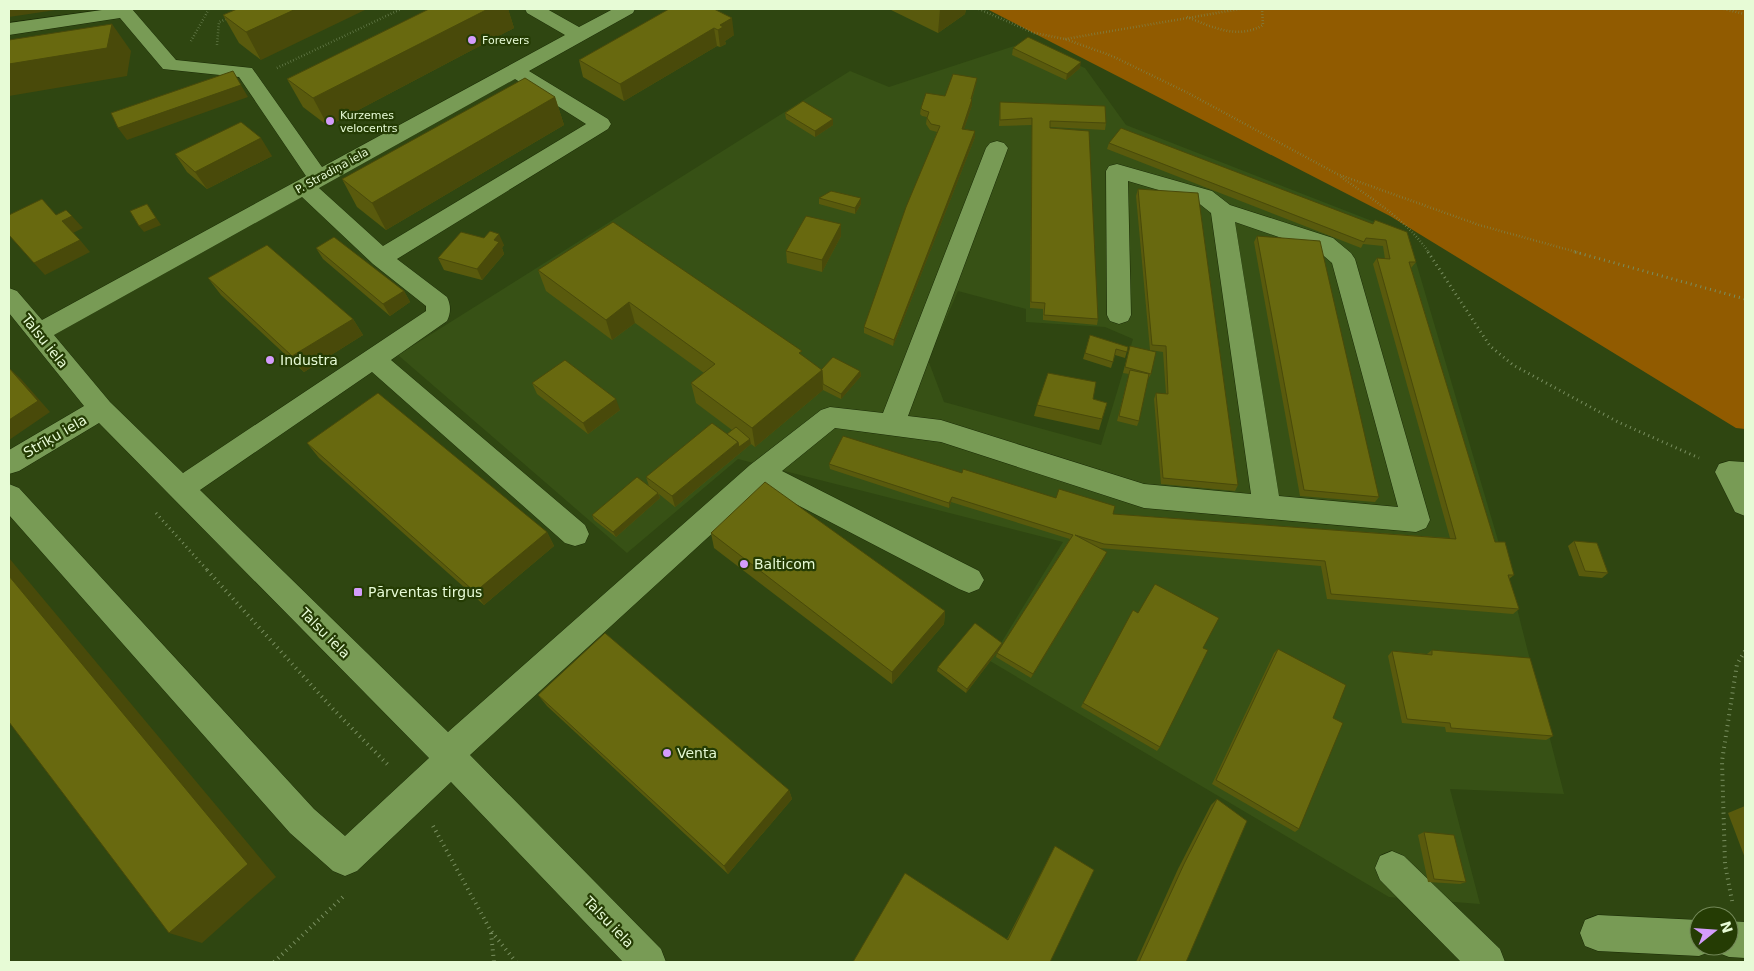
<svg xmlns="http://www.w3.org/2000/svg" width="1754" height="971" viewBox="0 0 1754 971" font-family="'DejaVu Sans',sans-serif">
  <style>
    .built { fill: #375115; fill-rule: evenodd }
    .forest { fill: #915b00 }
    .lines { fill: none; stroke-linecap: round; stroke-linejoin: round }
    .minor-casing { stroke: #1a2b05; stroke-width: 1 }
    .path-far2 { stroke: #798f60; stroke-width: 2.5; stroke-dasharray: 0.5 2.5; stroke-linecap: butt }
    .path-far1 { stroke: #798f60; stroke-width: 3; stroke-dasharray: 1 4; stroke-linecap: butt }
    .path { stroke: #798f60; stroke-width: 4; stroke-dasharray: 1 4.5; stroke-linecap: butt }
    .minor { fill: #789b55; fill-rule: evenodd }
    .wall { fill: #595a0d }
    .shaded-wall { fill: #494a0a }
    .building { fill: #68690f; stroke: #494a0a }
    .poi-dot { fill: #d49cfc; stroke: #253c04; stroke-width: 2 }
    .labels { text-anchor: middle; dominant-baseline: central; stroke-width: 4.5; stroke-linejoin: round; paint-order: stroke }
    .far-poi-label { font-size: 11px; fill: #e7fbd6; stroke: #253c04; text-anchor: start }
    .far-street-label { font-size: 11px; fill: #e7fbd6; stroke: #253c04 }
    .street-label { font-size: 14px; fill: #e7fbd6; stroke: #253c04 }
    .poi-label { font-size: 14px; fill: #e7fbd6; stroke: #253c04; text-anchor: start }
  </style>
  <rect width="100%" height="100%" fill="#2f4611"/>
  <!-- built -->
  <path class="built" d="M1026,42L1085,68L1126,125L1408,235L1510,581L1564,794L1450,789L1480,904L1389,897L990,661L1063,542L738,459L627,553L398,355L850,71L889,87ZM958,291L1026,309V322L1105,327L1133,339L1101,445L944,402L928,360Z"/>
  <!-- forest -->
  <path class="forest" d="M987,9H1745V429L1736,428L1390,216Z"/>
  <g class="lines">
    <!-- minor casing -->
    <g class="minor-casing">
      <g id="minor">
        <path d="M109,9H132L176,60L252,68L322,167L565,35L527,13L525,9H547L579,27L613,9H635L633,13L529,71L608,119L611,124L608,129L397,259L447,297C451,305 451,313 447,321L391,360L585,525L589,534L585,543L575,546L565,543L372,372L200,490L448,732L750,465L821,410L830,407L883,413L986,148L990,143L997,141L1004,143L1008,148L908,416L941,420L1144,484L1251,494L1211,213L1196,201L1128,181L1131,315L1128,321L1119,324L1110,321L1107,315L1106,171L1109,166L1117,164L1212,191L1230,205L1333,238L1351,253L1355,259L1430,520L1426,528L1416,532L1144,508L941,442L835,428L782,471L979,571L984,580L979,589L969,593L959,589L763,487L470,755L661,949L666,962H623L451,782L357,871L345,876L333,871L290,833L9,515V484L19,488L314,809L345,836L429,758L99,423L19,471L9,474V450L84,406L9,313V288L17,291L42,320L306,176L239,77L163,69L120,18L9,35V23ZM515,79L586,124L383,246L319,188ZM302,197L373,264L426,306V311L183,473L110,402L54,335ZM1235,222L1317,250L1332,263L1398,507L1279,496Z"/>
        <path d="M1729,461L1745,462V516L1735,512L1715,472L1719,464Z"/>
        <path d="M1392,851L1404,856L1500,949L1505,962H1461L1380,880L1375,868L1380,856Z"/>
        <path d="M1598,915L1699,920V946H1714L1712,951L1699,956L1598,951L1585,946L1580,933L1585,920Z"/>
        <path d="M1729,921L1745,922V958L1729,957L1716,952L1714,946H1729Z"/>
      </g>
    </g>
    <!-- path-far2 -->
    <g class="path-far2">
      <path d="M979,9L1034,33L1065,39L1112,56L1188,93L1337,174L1479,225L1580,253"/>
      <path d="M1724,9L1745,14"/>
      <path d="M1187,17C1212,27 1238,40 1263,25L1262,9"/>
      <path d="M1065,39L1240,9"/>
      <path d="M191,41L209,9"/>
      <path d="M217,45L219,22L229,18"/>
      <path d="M277,68L401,9"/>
      <path d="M1341,177C1372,199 1408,221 1429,253"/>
    </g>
    <!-- path-far1 -->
    <g class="path-far1">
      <path d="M1428,252L1490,346L1513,365L1618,422L1699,458"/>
      <path d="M1575,252L1745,299"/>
      <path d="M156,513L208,571"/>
    </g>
    <!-- path -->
    <g class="path">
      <path d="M207,570L333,709L390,767"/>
      <path d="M433,826L491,931L516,962"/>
      <path d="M1732,901L1725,864L1722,761L1737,664L1745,651"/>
      <path d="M491,933L494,962"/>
      <path d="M274,962L346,894"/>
    </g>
    <!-- minor -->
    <use href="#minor" class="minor"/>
  </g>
  <!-- wall -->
  <g class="wall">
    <path d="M237,9L261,60L239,43L223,15Z"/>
    <path d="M429,9H508L514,28L328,126L303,107L287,79Z"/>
    <path d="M669,9L734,35L725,41L726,44L720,47L717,46L624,101L583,77L579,60Z"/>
    <path d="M889,9H966L965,14L938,33Z"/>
    <path d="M1013,48L1080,68L1066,80L1012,55Z"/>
    <path d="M977,78L976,84L972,99V105L964,129L975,131V137L893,346L864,333V327L937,132L930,130L926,124L927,117L922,116L920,114L921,108L945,96Z"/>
    <path d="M555,97L564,125L386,230L357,207L342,179Z"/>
    <path d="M1000,102L1106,123L1105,130L1050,127L1098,319L1097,325L1043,320V309L1030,308L1032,125L999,126Z"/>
    <path d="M785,113L833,119V125L815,137L786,119Z"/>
    <path d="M1109,143L1373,224L1416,262L1411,268L1495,542L1514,575L1509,579L1519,609L1513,614L1327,599L1321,566L1099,548L1105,557L1031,678L996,657L997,653L1070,539L951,502L949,508L830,469L829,464L962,473L1113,514L1450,538L1373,264L1377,258L1385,259L1383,246L1363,244L1361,248L1107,149Z"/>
    <path d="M175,154L272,156L207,189L187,172Z"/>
    <path d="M1138,189L1238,485L1235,491L1161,484L1154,399L1156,393L1166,394L1163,352L1150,350L1136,196Z"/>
    <path d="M819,198L861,204L855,214L819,204Z"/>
    <path d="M841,224V236L822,272L787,263L786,251Z"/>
    <path d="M1257,236L1379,497L1375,502L1300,496L1254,242Z"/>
    <path d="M484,238L504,245L502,248L504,254L482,280L444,270L438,258Z"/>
    <path d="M316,248L404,291L410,302L390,316L323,259Z"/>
    <path d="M538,270L803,356L821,370L860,371L861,376L841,399L823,390L755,447L751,444L675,507L659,494L660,498L616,537L594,520L592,515L649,486L646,477L727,434L732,430L696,403L691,383L704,373L635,323L612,340L546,291Z"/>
    <path d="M208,278L353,319L363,335L304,372L221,295Z"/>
    <path d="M1090,335L1128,347L1125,358L1115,355L1111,368L1083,359Z"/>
    <path d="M1130,346L1151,374L1148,379L1139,421L1137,426L1117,421L1129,374L1123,373Z"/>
    <path d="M532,383L620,410L588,434L537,394Z"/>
    <path d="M1093,399L1107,403L1099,430L1034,416L1037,405Z"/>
    <path d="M307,443L547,532L554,546L484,605L319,458Z"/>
    <path d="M711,533L945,611L944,624L892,684L714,548Z"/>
    <path d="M1574,541L1608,573L1602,578L1579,576L1568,546Z"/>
    <path d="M1002,643L1001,647L966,693L937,671L938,667Z"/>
    <path d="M1203,648L1160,747L1157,751L1081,707L1083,703Z"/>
    <path d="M1278,649L1333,718L1299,829L1295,832L1212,784L1274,653Z"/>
    <path d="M1432,650L1553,736L1546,740L1446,732L1445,727L1402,723L1388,656L1392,651L1427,654Z"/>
    <path d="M538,695L789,790L792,799L728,874L547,706Z"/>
    <path d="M1217,799L1186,962H1136L1178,869L1211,805Z"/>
    <path d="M1745,806V858L1728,813Z"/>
    <path d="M1424,832L1466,882L1460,884L1428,882L1418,835Z"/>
    <path d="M1055,846L1050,962L1007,939Z"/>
  </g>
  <!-- shaded-wall -->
  <g class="shaded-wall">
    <path d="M9,9H62L9,17Z"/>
    <path d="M296,9H367L261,60L246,32Z"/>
    <path d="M488,9H508L514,28L328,126L313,98Z"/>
    <path d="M940,9H966L965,14L938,33Z"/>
    <path d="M732,18L734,35L725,41L726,44L720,47L718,30L720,25Z"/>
    <path d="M112,24L131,51L127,76L9,96V64Z"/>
    <path d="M714,28L717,46L624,101L620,84Z"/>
    <path d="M1081,62L1080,68L1066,80L1067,74Z"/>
    <path d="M977,78L976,84L970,105L971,99Z"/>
    <path d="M241,85L248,97L127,140L118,128Z"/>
    <path d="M555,97L564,125L386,230L372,203Z"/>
    <path d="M972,99V105L962,135V129Z"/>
    <path d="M833,119V125L815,137V131Z"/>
    <path d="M975,131V137L893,346L894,340Z"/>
    <path d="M261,138L272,156L207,189L195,172Z"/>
    <path d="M861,198V204L855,214V208Z"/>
    <path d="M147,204L161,225L144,232L139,226Z"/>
    <path d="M72,216L83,228L73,233L62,221Z"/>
    <path d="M841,224V236L822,272V260Z"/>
    <path d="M499,234L504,245L502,248L504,254L482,280L477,269L494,240Z"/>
    <path d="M80,240L90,252L45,275L34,263Z"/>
    <path d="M404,291L410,302L390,316L383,304Z"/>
    <path d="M629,302L635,323L612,340L606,320Z"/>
    <path d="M353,319L363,335L304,372L292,356Z"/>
    <path d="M9,368L21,379L50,412L9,440Z"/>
    <path d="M822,370L823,390L755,447L752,428Z"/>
    <path d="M860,371L861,376L841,399V394Z"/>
    <path d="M616,399L620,410L588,434L583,423Z"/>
    <path d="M750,439L751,444L675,507L672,496L738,442Z"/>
    <path d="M658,493L660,498L616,537L613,532Z"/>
    <path d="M952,497L951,502L949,508V503Z"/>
    <path d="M547,532L554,546L484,605L475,592Z"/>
    <path d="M1107,552L1105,557L1031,678L1033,674Z"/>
    <path d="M9,558L276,877L202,943L169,933L9,576Z"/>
    <path d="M945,611L944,624L892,684V672Z"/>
    <path d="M1002,643L1001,647L966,693L967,689Z"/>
    <path d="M789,790L792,799L728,874L724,866Z"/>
  </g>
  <!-- building -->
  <g class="building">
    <path d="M237,9H296L246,32L223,15Z"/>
    <path d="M429,9H488L313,98L287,79Z"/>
    <path d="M669,9H714L732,18L720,25L723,27L718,30L714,28L620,84L579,60Z"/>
    <path d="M112,24L107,48L9,64V40Z"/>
    <path d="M1028,37L1081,62L1067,74L1013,48Z"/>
    <path d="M233,71L241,85L118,128L111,113Z"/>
    <path d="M953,74L977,78L971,99H972L962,129L975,131L894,340L864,327L906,207L940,126L931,124L927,118L929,112L923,110L921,108L926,93L945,96Z"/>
    <path d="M525,78L555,97L372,203L342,179Z"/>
    <path d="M803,101L833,119L815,131L785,113Z"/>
    <path d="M1000,102L1105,106L1106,123L1050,121V128L1089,131L1098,319L1044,315L1045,303L1031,302L1032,118L1000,120Z"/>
    <path d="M241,122L261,138L195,172L175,154Z"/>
    <path d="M1121,128L1373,224L1375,220L1407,232L1416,262H1409L1495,542H1505L1514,575H1508L1519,609L1331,594L1325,561L1104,544L1075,535L1107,552L1033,674L997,653L1073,535L952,497L949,503L829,464L843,436L962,473L963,469L1056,498L1059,489L1115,506L1113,514L1456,539L1377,258L1390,259L1386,240L1366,238L1364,242L1109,143Z"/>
    <path d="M1138,189L1198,193L1238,485L1163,478L1156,393L1168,394L1166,346L1152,345Z"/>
    <path d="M831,191L861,198L855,208L819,198Z"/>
    <path d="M42,199L56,215L66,210L72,216L62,221L80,240L34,263L9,235V215Z"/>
    <path d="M147,204L156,218L139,226L130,211Z"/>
    <path d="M806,216L841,224L822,260L786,251Z"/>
    <path d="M613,222L802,351L799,353L822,370L752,428L691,383L715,364L629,302L606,320L538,270Z"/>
    <path d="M490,231L499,234L494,240L499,242L477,269L438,258L461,232L484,238Z"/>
    <path d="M1257,236L1320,241L1379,497L1304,490Z"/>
    <path d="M334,237L404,291L383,304L316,248Z"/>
    <path d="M267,245L353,319L292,356L208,278Z"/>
    <path d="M1090,335L1128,347L1127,352L1116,349L1113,362L1085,353Z"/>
    <path d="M1130,346L1156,352L1151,374L1125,367Z"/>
    <path d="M833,357L860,371L841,394L823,384L822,370H821Z"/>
    <path d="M565,360L616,399L583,423L532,383Z"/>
    <path d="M9,368L38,401L9,420Z"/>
    <path d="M1130,370L1149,374L1139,421L1119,416Z"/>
    <path d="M1048,373L1096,382L1093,399L1107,403L1102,419L1037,405Z"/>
    <path d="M378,393L547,532L475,592L307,443Z"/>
    <path d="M712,423L738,442L672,496L646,477Z"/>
    <path d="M736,427L750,439L739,447L738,442L727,434Z"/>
    <path d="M637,477L658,493L613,532L592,515Z"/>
    <path d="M765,482L945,611L892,672L711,533Z"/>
    <path d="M1574,541L1597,543L1608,573L1585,571Z"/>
    <path d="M9,576L248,864L169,933L9,722Z"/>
    <path d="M1155,584L1219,618L1203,648L1208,650L1160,747L1083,703L1133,610L1138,613Z"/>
    <path d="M975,623L1002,643L967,689L938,667Z"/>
    <path d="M605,633L789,790L724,866L538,695Z"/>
    <path d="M1278,649L1346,685L1333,718L1343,723L1299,829L1216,780Z"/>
    <path d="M1432,650L1530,658L1553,736L1451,728L1450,723L1407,719L1392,651L1432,655Z"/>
    <path d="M1217,799L1247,821L1186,962H1139L1184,864Z"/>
    <path d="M1424,832L1454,835L1466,882L1434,879Z"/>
    <path d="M1055,846L1094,870L1050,962H853L905,873L1008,940Z"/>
  </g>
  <!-- markers -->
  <g class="poi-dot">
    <circle cx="472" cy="40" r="5"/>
    <circle cx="330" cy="121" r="5"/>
    <circle cx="270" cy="360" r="5"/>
    <circle cx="744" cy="564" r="5"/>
    <rect x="353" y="587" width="10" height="10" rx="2.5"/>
    <circle cx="667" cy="753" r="5"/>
  </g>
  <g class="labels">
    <!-- far-poi labels -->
    <g class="far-poi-label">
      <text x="482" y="40">Forevers</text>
      <text x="340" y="115">Kurzemes<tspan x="340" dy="13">velocentrs</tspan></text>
    </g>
    <!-- far-street labels -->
    <g class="far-street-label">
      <text transform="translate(332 171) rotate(-29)">P. Stradiņa iela</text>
    </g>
    <!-- street labels -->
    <g class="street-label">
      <text transform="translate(45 341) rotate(51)">Talsu iela</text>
      <text transform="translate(55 436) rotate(-30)">Strīķu iela</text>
      <text transform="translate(325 633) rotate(45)">Talsu iela</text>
      <text transform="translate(609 922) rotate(46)">Talsu iela</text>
    </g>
    <!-- poi labels -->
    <g class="poi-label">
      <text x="280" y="360">Industra</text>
      <text x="754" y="564">Balticom</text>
      <text x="368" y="592">Pārventas tirgus</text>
      <text x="677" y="753">Venta</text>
    </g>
  </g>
  <!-- border -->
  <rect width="1754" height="971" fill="none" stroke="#e7fbd6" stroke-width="20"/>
  <!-- north arrow -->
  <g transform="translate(1714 931) rotate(73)"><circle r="24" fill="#253c04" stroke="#738858"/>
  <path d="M0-4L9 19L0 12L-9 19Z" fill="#d49cfc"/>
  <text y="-8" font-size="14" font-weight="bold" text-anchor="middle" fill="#e7fbd6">N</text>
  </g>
</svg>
